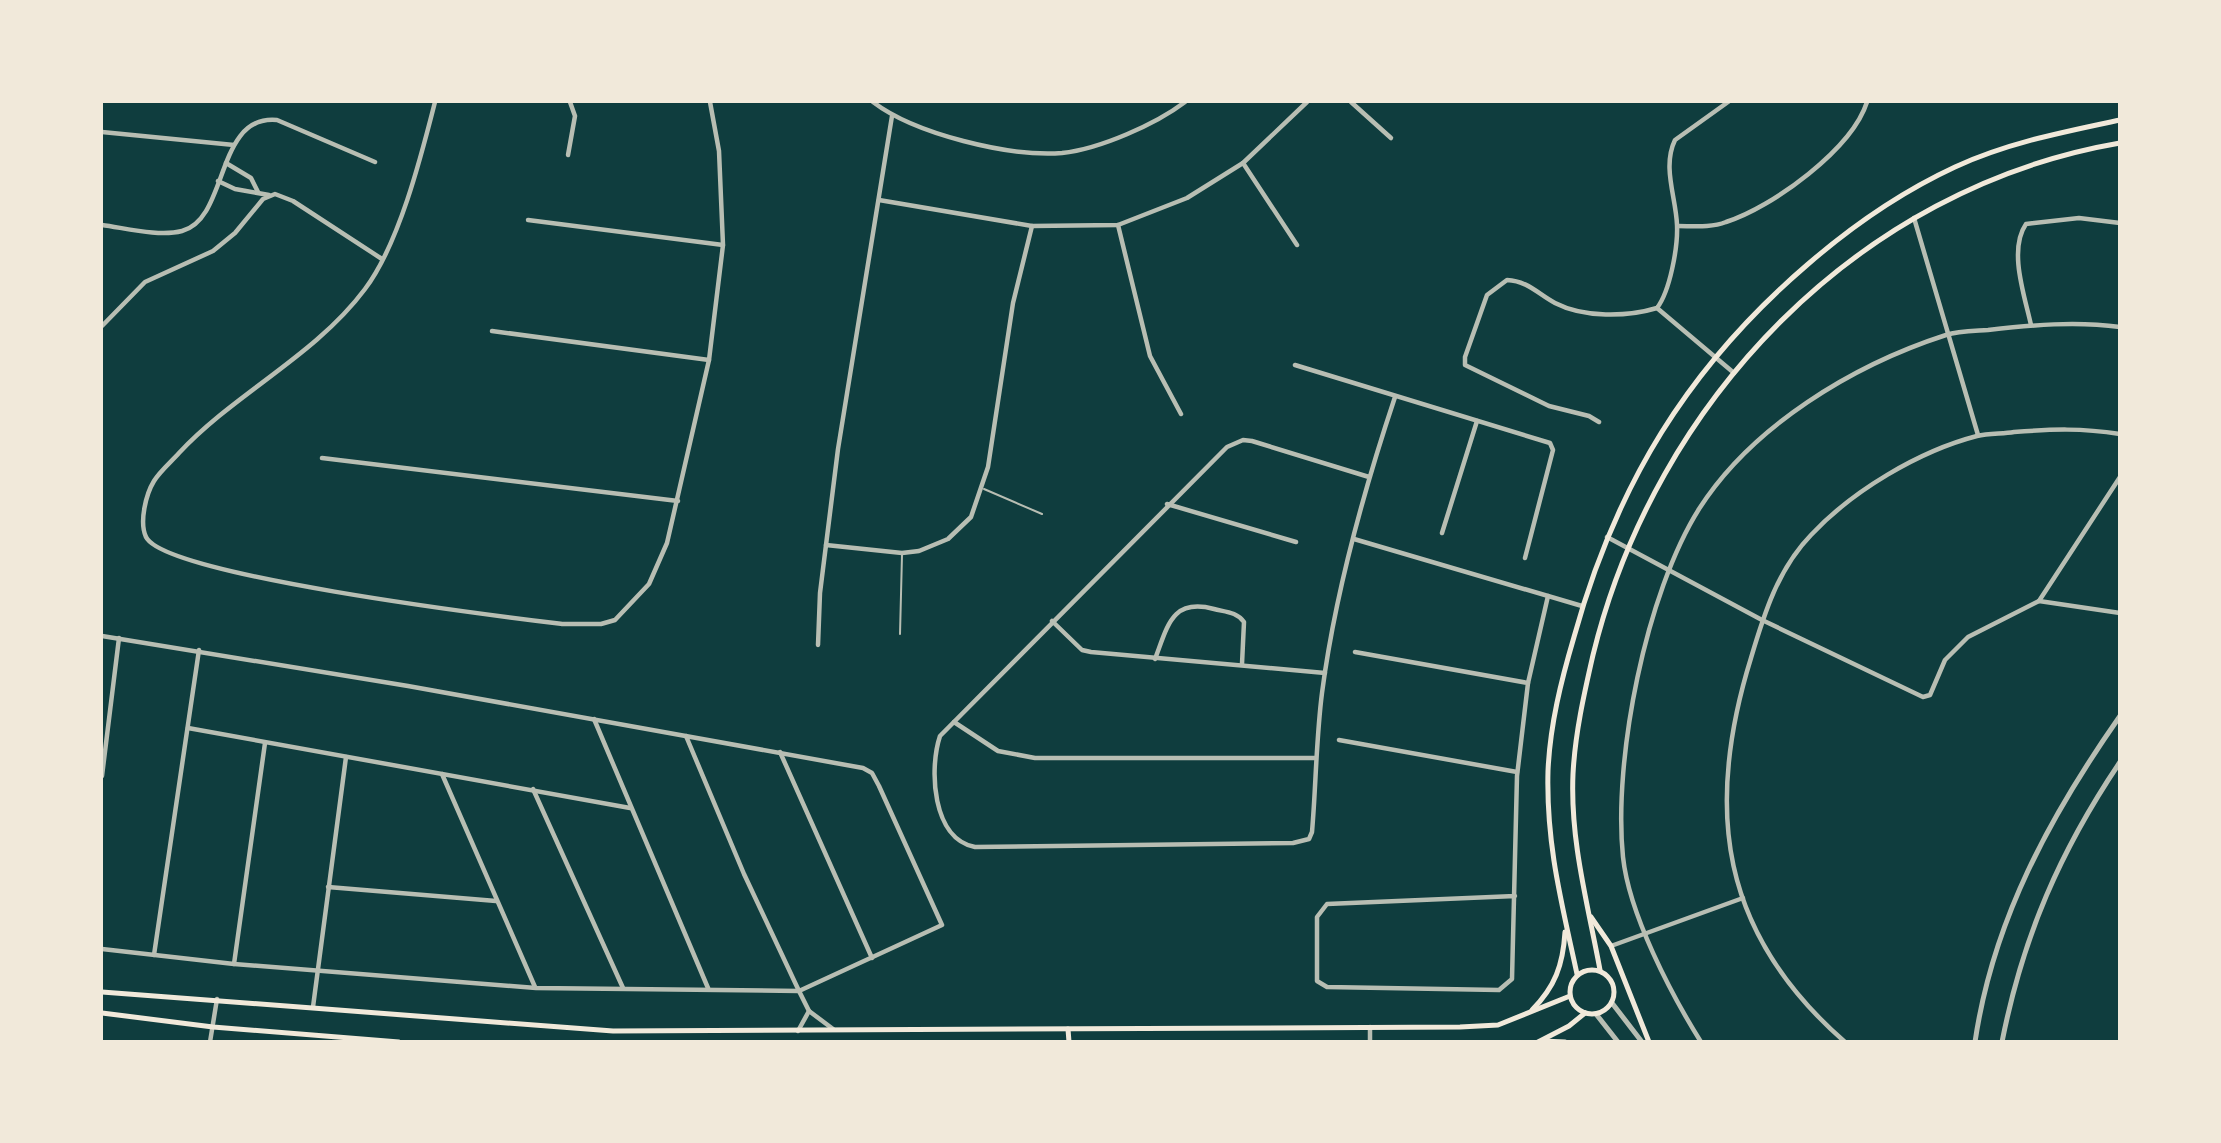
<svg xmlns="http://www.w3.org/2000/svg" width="2221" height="1143" viewBox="0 0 2221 1143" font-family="Arial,sans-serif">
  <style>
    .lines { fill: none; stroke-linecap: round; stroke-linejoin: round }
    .service { stroke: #b8beb3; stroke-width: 2 }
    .minor { stroke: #b8beb3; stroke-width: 4.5 }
    .tertiary { stroke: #b8beb3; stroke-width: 5 }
    .secondary { stroke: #f1e9da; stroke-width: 5 }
  </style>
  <rect width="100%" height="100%" fill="#0f3d3e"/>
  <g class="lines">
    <!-- service -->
    <g class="service">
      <path d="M984,489L1042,514"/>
      <path d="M900,634L902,555"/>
    </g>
    <!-- minor -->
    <g class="minor">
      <path d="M435,102C421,157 399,244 365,289C315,356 235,393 179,453C171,462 160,471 154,481C146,494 139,522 146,537C165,576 505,617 562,624H601L615,620L649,584L667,543L709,360L723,245L719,151L710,102"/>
      <path d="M873,102C915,134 1009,157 1062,153C1100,149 1156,124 1185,102"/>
      <path d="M1351,102L1391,138"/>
      <path d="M102,132L234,145"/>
      <path d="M568,155L575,116L570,102"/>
      <path d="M226,163L251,178L258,192"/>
      <path d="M1243,163L1297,245"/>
      <path d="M218,181L235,189L269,195"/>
      <path d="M879,200L1032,226L1118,225L1187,198L1243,163L1307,102"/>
      <path d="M1914,218L1978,435"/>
      <path d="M528,220L723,245"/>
      <path d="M102,225C125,228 159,237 182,231C229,219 215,114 277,120L375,162"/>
      <path d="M1118,225L1150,356L1181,414"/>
      <path d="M1678,226C1693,226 1711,228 1726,222C1773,207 1852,149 1867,102"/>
      <path d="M1657,308L1734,373"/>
      <path d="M2031,325C2025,297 2008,250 2026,224L2079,218L2120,223"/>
      <path d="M102,326L145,282L213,251L235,233L263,199L275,194L293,201L382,259"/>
      <path d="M492,331L709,360"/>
      <path d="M1295,365L1550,443L1553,450L1525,558"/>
      <path d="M1599,422L1589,416L1549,406L1465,365V357L1487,295L1507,280C1528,281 1538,294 1555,303C1584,318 1627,317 1657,308C1670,291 1678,247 1677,225C1676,197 1662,167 1675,140L1728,102"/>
      <path d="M322,458L678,501"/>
      <path d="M1369,477L1252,441L1243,440L1227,447L940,736C929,769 932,839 975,847L1293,843L1309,839L1312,832C1316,786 1316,740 1322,693C1335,593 1363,493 1395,397"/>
      <path d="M1167,504L1296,542"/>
      <path d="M1442,533L1477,421"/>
      <path d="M1607,537L1762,620L1923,697L1930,695L1945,660L1968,637L2039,601L2120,613"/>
      <path d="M1354,539L1582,606"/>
      <path d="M826,545L902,553L919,551L948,539L971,517L988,467L1013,303L1032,226"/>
      <path d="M2039,601L2120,477"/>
      <path d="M1052,621L1082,650L1091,652L1325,673"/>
      <path d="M102,636L408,686L863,768L872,773L879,786L942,925L799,991L536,988L234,964L102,949"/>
      <path d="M818,645L820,593L838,449L892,116"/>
      <path d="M1355,652L1528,683"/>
      <path d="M1155,659C1168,625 1172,598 1214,609C1226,612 1237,612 1244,622L1242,664"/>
      <path d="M594,719L708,988"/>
      <path d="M954,722L998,751L1035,758H1315"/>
      <path d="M188,728L630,808"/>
      <path d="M686,736L744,874L799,991L809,1011L833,1029"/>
      <path d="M1339,740L1517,772"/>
      <path d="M780,752L872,958"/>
      <path d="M442,774L535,987"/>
      <path d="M102,776L119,638"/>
      <path d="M533,789L623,988"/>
      <path d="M328,887L496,901"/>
      <path d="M1515,896L1327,904L1317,917V981L1327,987L1499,990L1512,979L1517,776L1528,683L1548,596"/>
      <path d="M1611,946L1743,898"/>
      <path d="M154,955L199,650"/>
      <path d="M234,964L265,743"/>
      <path d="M313,1007L346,757"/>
      <path d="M1370,1027V1042"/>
      <path d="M798,1031L809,1011"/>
      <path d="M210,1042L217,999"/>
      <path d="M1701,1042C1671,994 1629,914 1623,857C1613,759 1646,593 1699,509C1752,426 1853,365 1946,335C1958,331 1974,331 1988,330C2033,325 2075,321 2120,327"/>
      <path d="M1845,1042C1720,933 1704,809 1751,658C1764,614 1778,569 1811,535C1852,491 1919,451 1977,436C1989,433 2003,434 2014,432C2053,429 2081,428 2120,434"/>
    </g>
    <!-- tertiary -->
    <g class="tertiary">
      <path d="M1612,1003L1642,1042"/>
      <path d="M1596,1014L1618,1042"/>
      <path d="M1975,1042C1993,920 2050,816 2120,716"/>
      <path d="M2002,1042C2023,936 2060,851 2120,762"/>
    </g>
    <!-- secondary -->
    <g class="secondary">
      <path d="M1591,917L1611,946L1649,1042"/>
      <circle cx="1592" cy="992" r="22"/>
      <path d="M1600,970C1588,905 1570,841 1573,774C1575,734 1584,694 1593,655C1655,401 1858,188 2120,143"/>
      <path d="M1577,974C1562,904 1546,845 1548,771C1550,725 1561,681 1574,637C1616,485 1688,367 1807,265C1852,226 1901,192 1955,167C2007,143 2063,132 2120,120"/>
      <path d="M102,992L613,1031L1460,1027L1498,1025L1570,996"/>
      <path d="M1532,1010C1555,987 1563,965 1565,932"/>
      <path d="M102,1013L213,1027L399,1042"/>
      <path d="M1068,1029L1069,1042"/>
      <path d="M1542,1041L1565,1042"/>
      <path d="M1538,1042L1569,1026L1585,1013"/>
    </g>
  </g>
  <!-- border -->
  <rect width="2221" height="1143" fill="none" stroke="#f1e9da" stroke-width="206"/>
</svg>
